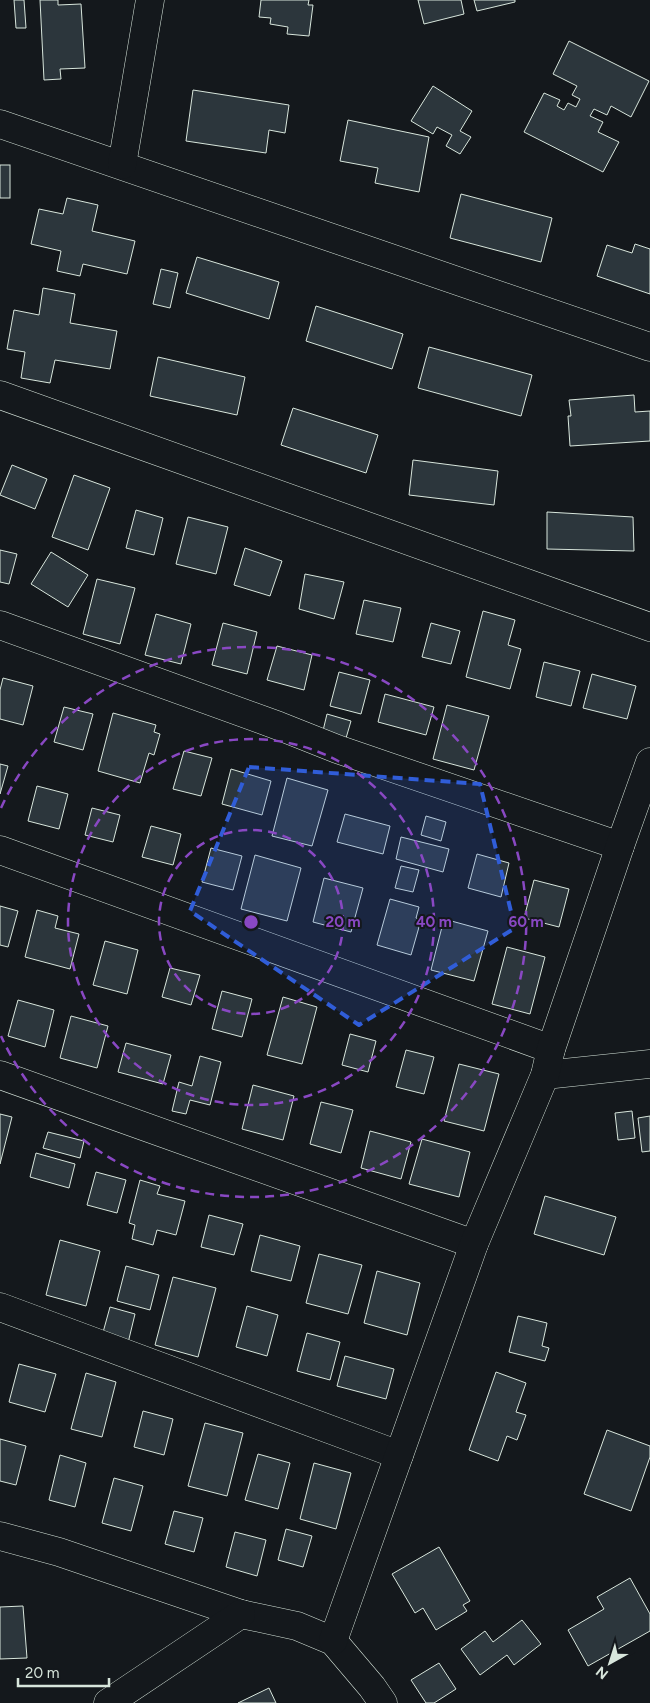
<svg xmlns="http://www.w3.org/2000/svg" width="650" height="1703" viewBox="0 0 650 1703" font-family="Figtree,sans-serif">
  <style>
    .building { fill: #2c363c; stroke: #d8e6dc }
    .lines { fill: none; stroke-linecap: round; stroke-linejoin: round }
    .minor-casing { stroke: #d8e6dc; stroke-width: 29 }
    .minor { stroke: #14181c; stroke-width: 28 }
    .marked { fill: #305dd8; fill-opacity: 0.2; stroke: #305dd8; stroke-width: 4; stroke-dasharray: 10 6; stroke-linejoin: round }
    .ring { fill: none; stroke: #8948c3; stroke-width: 2.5; stroke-dasharray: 9 6 }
    .centre { fill: #8948c3; stroke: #14181c; stroke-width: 2.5 }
    .ring-label { font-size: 15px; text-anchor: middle; font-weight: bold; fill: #8948c3; stroke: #14181c; stroke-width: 4; stroke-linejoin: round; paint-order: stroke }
  </style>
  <rect width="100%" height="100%" fill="#14181c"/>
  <!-- building -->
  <g class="building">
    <path d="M14,0H24L26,28H16Z"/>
    <path d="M40,0H58V5L81,4L85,68L60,69L61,79L44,80Z"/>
    <path d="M261,0H309L308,5H313L309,36L287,34L288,27L270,24L271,18L259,17Z"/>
    <path d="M418,0H461L464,14L424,24Z"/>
    <path d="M474,0H515V2L477,11Z"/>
    <path d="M569,41L649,81L631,117L611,106L607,115L594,109L590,116L603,122L598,132L619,142L603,172L524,132L544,93L560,100L557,106L564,110L568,103L576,107L580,99L572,95L577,86L553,74Z"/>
    <path d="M433,86L472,111L460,131L471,137L460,154L446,146L452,135L437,127L433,134L411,121Z"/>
    <path d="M193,90L289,105L285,133L269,130L266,153L186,141Z"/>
    <path d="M348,120L429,137L419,192L375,183L378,168L340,161Z"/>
    <rect x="0" y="165" width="10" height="33"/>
    <path d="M461,194L552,218L541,262L450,238Z"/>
    <path d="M67,198L98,205L92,231L135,241L127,274L83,264L80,276L57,271L61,251L31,244L39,209L63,214Z"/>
    <path d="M635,244L650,249V294L597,276L607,245L632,253Z"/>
    <path d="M197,257L279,282L269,319L186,293Z"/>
    <path d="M161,269L178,273L170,308L153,304Z"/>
    <path d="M43,288L75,294L70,323L117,331L110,369L55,360L50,383L21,378L25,352L7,349L14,310L39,315Z"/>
    <path d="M316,306L403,334L392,369L306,341Z"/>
    <path d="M429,347L532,375L521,416L418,388Z"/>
    <path d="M158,357L245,377L237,415L150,396Z"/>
    <path d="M634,395L635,412L650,411V441L570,446L568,416H571L569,400Z"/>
    <path d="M293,408L378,435L366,473L281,445Z"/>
    <path d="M413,460L498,471L494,505L409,495Z"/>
    <path d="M12,465L47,479L35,509L0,495Z"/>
    <path d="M74,475L110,488L88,550L52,537Z"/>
    <path d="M136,510L163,518L154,555L126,548Z"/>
    <path d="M547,512L633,517L634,551L547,549Z"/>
    <path d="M188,517L228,527L216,574L176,564Z"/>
    <path d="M245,548L282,561L270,596L234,585Z"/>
    <path d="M0,550L17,554L9,584L0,582Z"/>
    <path d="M51,552L88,575L68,607L31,584Z"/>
    <path d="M305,574L344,582L334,619L299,609Z"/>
    <path d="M97,579L135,588L120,644L83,634Z"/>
    <path d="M364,600L401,608L393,642L356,634Z"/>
    <path d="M483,611L515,620L508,645L521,649L510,689L466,677Z"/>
    <path d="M156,614L191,624L181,664L145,655Z"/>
    <path d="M223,623L257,632L247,674L212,665Z"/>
    <path d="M431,623L460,631L451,664L422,657Z"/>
    <path d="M277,646L312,655L304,690L267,680Z"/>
    <path d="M544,662L580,671L571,706L536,697Z"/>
    <path d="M339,672L370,680L361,714L330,706Z"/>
    <path d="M592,674L636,686L627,719L583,708Z"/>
    <path d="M3,678L33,686L23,725L0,719V690Z"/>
    <path d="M385,694L434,707L426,735L378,722Z"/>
    <path d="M447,705L489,716L474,770L433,759Z"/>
    <path d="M64,707L93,714L83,750L54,742Z"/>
    <path d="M113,713L156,725L154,732L160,734L154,755L149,753L140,783L98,771Z"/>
    <path d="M327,714L351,721L344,745L321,739Z"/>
    <path d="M184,751L212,758L201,796L173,789Z"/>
    <path d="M0,764L8,766L0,794Z"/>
    <path d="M231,769L271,781L262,815L222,804Z"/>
    <path d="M287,778L328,790L312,846L272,836Z"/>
    <path d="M37,786L68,794L59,829L28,821Z"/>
    <path d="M92,808L120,815L113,842L85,835Z"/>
    <path d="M345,814L390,826L383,854L337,842Z"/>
    <path d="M426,816L446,822L441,841L421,835Z"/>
    <path d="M151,826L181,834L173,865L142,857Z"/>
    <path d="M401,837L449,849L443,872L396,859Z"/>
    <path d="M211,848L242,856L233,890L202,882Z"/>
    <path d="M477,854L509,863L501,897L468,888Z"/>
    <path d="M255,855L301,868L287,921L241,909Z"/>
    <path d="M401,866L419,870L413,892L395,888Z"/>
    <path d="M324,878L363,888L351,932L313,922Z"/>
    <path d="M534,880L569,889L559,927L524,918Z"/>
    <path d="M390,899L419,907L416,918L421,920L411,955L377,945Z"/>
    <path d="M0,906L18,911L8,947L0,945Z"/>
    <path d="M37,910L58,916L55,928L79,934L70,969L25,957Z"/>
    <path d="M444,919L488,931L474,981L431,970Z"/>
    <path d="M105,941L138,950L127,994L93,985Z"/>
    <path d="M507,947L545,957L530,1014L492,1004Z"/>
    <path d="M170,968L200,975L191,1005L162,997Z"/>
    <path d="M222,991L252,999L242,1037L212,1029Z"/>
    <path d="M283,997L317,1007L302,1064L267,1055Z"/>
    <path d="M18,1000L54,1010L45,1047L8,1036Z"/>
    <path d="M71,1016L108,1026L97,1068L60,1058Z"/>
    <path d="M350,1034L376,1041L368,1072L342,1065Z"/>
    <path d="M126,1043L171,1055L163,1084L118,1072Z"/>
    <path d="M406,1050L434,1057L424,1094L396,1087Z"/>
    <path d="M200,1056L221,1062L210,1105L190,1100L186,1114L172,1111L179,1082L192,1086Z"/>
    <path d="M459,1064L499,1074L484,1131L444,1121Z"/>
    <path d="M253,1085L294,1096L283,1140L242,1129Z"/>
    <path d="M321,1102L353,1110L341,1153L310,1144Z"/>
    <path d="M632,1111L635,1138L618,1140L615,1113Z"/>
    <path d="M0,1114L12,1117L0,1164Z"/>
    <path d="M650,1116V1151L642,1152L638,1118Z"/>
    <path d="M370,1131L411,1142L401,1179L361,1168Z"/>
    <path d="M48,1132L84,1141L80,1158L43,1148Z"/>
    <path d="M422,1139L470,1152L459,1197L409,1184Z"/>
    <path d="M36,1153L75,1164L69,1188L30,1177Z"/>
    <path d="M96,1172L126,1180L117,1213L87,1205Z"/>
    <path d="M140,1180L160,1186L157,1194L185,1201L176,1235L157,1230L153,1245L132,1239L135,1225L129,1223Z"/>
    <path d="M545,1196L616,1217L604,1255L534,1234Z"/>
    <path d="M209,1215L243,1224L234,1255L201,1247Z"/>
    <path d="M260,1235L300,1246L291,1281L251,1271Z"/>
    <path d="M60,1240L100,1251L86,1306L46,1295Z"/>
    <path d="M319,1254L362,1265L348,1314L306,1303Z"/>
    <path d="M126,1266L159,1275L150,1310L117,1301Z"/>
    <path d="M377,1271L420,1283L407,1335L364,1323Z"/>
    <path d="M173,1277L216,1288L198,1357L155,1345Z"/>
    <path d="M247,1306L278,1315L267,1356L236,1347Z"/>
    <path d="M110,1307L135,1314L128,1343L102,1336Z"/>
    <path d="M518,1316L547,1323L542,1346L549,1348L545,1361L509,1352Z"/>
    <path d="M307,1333L340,1342L330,1380L297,1371Z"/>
    <path d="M345,1356L394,1369L386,1399L337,1386Z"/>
    <path d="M19,1364L56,1374L45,1412L9,1402Z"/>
    <path d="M496,1372L526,1383L516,1412L526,1415L517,1440L507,1436L498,1461L469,1450Z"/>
    <path d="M86,1373L116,1382L102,1437L71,1429Z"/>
    <path d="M143,1411L173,1419L164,1455L134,1447Z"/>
    <path d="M205,1423L243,1433L227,1496L188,1486Z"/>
    <path d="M607,1430L650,1446V1457L631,1511L584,1494Z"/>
    <path d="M0,1439L26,1446L16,1485L0,1481Z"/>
    <path d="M258,1454L290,1463L278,1509L245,1500Z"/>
    <path d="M60,1455L86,1463L75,1507L49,1500Z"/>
    <path d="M314,1463L351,1473L336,1529L300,1519Z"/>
    <path d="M114,1478L143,1486L131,1531L102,1523Z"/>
    <path d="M174,1511L203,1518L194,1552L165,1544Z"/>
    <path d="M286,1529L312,1536L303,1567L278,1560Z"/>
    <path d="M235,1532L266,1540L257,1576L226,1567Z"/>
    <path d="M439,1547L470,1601L463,1605L467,1611L436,1630L423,1608L415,1613L392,1574Z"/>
    <path d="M630,1578L650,1614V1631L588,1666L568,1630L604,1609L597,1597Z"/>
    <path d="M23,1606L27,1658L0,1659V1607Z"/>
    <path d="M522,1620L541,1644L514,1665L507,1655L480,1675L461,1649L485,1631L493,1642Z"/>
    <path d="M439,1663L456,1689L434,1703H426L411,1680Z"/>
    <path d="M269,1688L276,1703H238Z"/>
  </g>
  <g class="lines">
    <!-- minor casing -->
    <g class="minor-casing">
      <g id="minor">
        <path d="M0,124L650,347"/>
        <path d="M122,165L150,0"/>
        <path d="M0,395L650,627"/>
        <path d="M0,625L279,726L337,749L620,846"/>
        <path d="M0,850L551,1049"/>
        <path d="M0,1075L474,1244"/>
        <path d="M545,1075L650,1064"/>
        <path d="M0,1307L399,1455"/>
        <path d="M0,1536L59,1552L241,1614L297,1626L333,1641L372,1687L383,1703"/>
        <path d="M333,1641L474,1244L545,1075L551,1049L620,846L650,762"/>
        <path d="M108,1703L241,1614"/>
      </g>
    </g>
    <!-- minor -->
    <use href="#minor" class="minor"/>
  </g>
  <!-- marked area -->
  <path class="marked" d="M249,767L480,784L515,928L359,1025L190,911Z"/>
  <!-- distance rings -->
  <g class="ring">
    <circle cx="251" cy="922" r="92"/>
    <circle cx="251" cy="922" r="183"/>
    <path d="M1 808A275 275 0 1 1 1 1036"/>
  </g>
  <circle cx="251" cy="922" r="8" class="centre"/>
  <g class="ring-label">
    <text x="343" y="927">20 m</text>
    <text x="434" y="927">40 m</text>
    <text x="526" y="927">60 m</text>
  </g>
  <!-- north arrow -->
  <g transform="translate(610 1663) rotate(219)" stroke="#14181c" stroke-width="4" paint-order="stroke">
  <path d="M0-4L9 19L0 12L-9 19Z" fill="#d8e6dc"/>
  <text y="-8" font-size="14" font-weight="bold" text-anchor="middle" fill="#d8e6dc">N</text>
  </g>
  <!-- scale -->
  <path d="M18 1678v8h91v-8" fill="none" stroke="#d8e6dc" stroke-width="2.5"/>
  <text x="25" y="1678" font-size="15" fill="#d8e6dc" stroke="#14181c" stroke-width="4" paint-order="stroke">20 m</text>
</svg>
